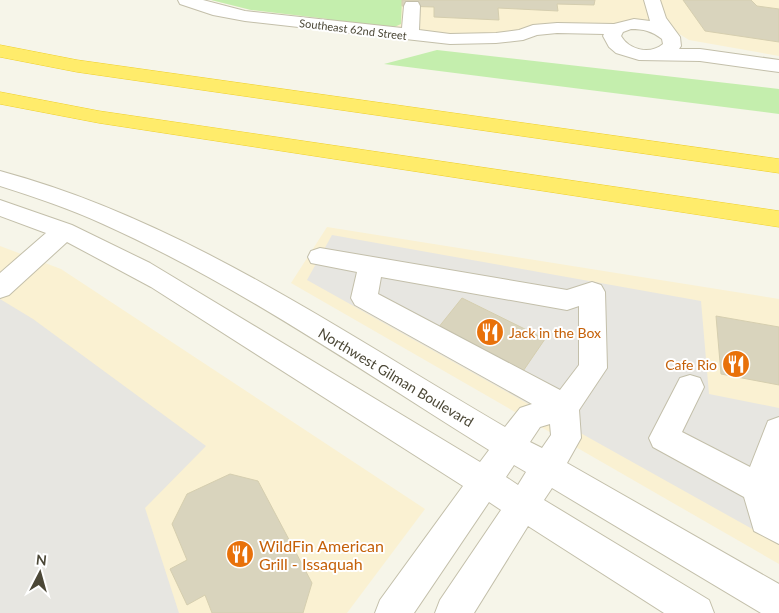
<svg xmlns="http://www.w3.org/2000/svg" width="779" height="613" viewBox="0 0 779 613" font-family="Lato,sans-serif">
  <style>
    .commercial { fill: #faf1d2 }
    .green { fill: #c4eead }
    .parking { fill: #e7e6e1 }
    .building { fill: #d9d4bd; stroke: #d5ceaf }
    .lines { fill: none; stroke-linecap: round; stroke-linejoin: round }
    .minor-casing { stroke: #c3bfaa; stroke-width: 2 }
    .highway-casing { stroke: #efcf2a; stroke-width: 1 }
    .minor { fill: #fff; fill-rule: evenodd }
    .highway { fill: #ffec6b; fill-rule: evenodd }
    .labels { text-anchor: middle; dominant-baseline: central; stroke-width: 4; stroke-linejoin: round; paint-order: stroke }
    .far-street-label { font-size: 11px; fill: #4b4736; stroke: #fff }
    .food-label { font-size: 14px; fill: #c56008; stroke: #fff; text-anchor: start }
    .street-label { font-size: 14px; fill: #4b4736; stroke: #fff }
    .near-food-label { font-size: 16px; fill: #c56008; stroke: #fff; text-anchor: start }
  </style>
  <rect width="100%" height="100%" fill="#f6f5e9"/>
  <!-- commercial -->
  <g class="commercial">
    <path d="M211,0H779V56L689,40L673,30L600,25L470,35L429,34L344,24L328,19L251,10Z"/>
    <path d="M327,227L779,299V564L291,283Z"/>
    <path d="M0,246L61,269L425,509L347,613H0Z"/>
  </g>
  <!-- green -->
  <g class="green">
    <path d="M211,0H402L401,24L390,29L344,24L328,19L251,10Z"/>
    <path d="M437,50L779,89V114L384,64Z"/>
  </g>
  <!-- parking -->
  <g class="parking">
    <path d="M332,235L701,301L709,394L779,408V544L307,280Z"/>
    <path d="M0,299L33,319L206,446L145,508L179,613H0Z"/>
  </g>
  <!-- building -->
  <g class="building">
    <path d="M402,0H595L594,5L557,4L558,11L498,8L499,20L434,17V7L402,6Z"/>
    <path d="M683,0H751L757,6L779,9V42L705,31Z"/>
    <path d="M462,298L545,339L519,377L434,333Z"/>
    <path d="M716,316L779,327V385L721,374Z"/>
    <path d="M230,474L258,481L312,583L303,613H212L205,595L187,605L170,569L187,560L172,524L187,494Z"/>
  </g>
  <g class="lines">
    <!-- minor casing -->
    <g class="minor-casing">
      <g id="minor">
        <path d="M178,0H203L245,11L402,28L404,6L406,2H418L420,6L419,30L450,34L496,33L519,30L533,25L557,23L614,24L634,19L650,21L644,0H660L666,18L680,37L681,46L679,49H700L779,60V72L700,61L639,60L616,53L609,47L603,36L604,34L557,33L537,35L523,40L496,43L450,44L245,21L213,15L180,4ZM631,29C643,29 652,31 662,39L663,44C650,55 629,50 621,36L623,32Z"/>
        <path d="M0,171C183,220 343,333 505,427L520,408L532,404L355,305L351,298L357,272L311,263L308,257L311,251L320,248L567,290L592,282L601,285L605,292L607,368L579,410L581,438L567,463L779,584V613H761L552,488L544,500L709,600L714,613H664L528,526L474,613H435L440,600L501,510L489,502L414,613H375L380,600L463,486L151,287L67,242L9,295L0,298V273L46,233L0,216V200L72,225L150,263L480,462L489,450C363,372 239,285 103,224C70,209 35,197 0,186ZM381,277L567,310L579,306V365L560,390L378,294ZM550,424L551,435L542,448L530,442L540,427ZM514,465L526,472L518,485L506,477Z"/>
        <path d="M690,375L700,378L704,387L682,432L750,467L768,421L779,417V544L754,531L744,497L653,447L649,438L680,378Z"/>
      </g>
    </g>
    <!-- highway casing -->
    <g class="highway-casing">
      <g id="highway">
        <path d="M0,45L77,60L779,159V173L77,72L0,57Z"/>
        <path d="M0,92L99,111L779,211V227L99,123L0,104Z"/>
      </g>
    </g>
    <!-- minor -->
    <use href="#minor" class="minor"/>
    <!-- highway -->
    <use href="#highway" class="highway"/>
  </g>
  <!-- icons -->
  <defs>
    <g id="restaurant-disc" transform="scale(1.4375)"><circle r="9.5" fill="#e8710a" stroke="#fff"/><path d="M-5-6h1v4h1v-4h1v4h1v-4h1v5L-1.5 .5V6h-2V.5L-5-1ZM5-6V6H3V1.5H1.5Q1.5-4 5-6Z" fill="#fff"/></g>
  </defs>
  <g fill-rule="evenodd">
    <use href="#restaurant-disc" x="490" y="332"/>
    <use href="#restaurant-disc" x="736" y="364"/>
    <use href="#restaurant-disc" x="240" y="554"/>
  </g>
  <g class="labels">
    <!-- far-street labels -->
    <g class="far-street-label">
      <text transform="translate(353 29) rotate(7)">Southeast 62nd Street</text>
    </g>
    <!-- food labels -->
    <g class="food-label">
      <text x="509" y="332">Jack in the Box</text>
      <text x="717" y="364" text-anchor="end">Cafe Rio</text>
    </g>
    <!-- street labels -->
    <g class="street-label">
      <text transform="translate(396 377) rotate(31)">Northwest Gilman Boulevard</text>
    </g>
    <!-- near-food labels -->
    <g class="near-food-label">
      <text x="259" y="545">WildFin American<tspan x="259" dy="18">Grill - Issaquah</tspan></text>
    </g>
  </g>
  <!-- north arrow -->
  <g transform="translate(40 573) rotate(6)" stroke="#ffffff" stroke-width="4" paint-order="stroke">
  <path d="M0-4L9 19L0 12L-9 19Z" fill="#4b4736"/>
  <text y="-8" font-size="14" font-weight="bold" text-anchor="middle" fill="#4b4736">N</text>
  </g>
</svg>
